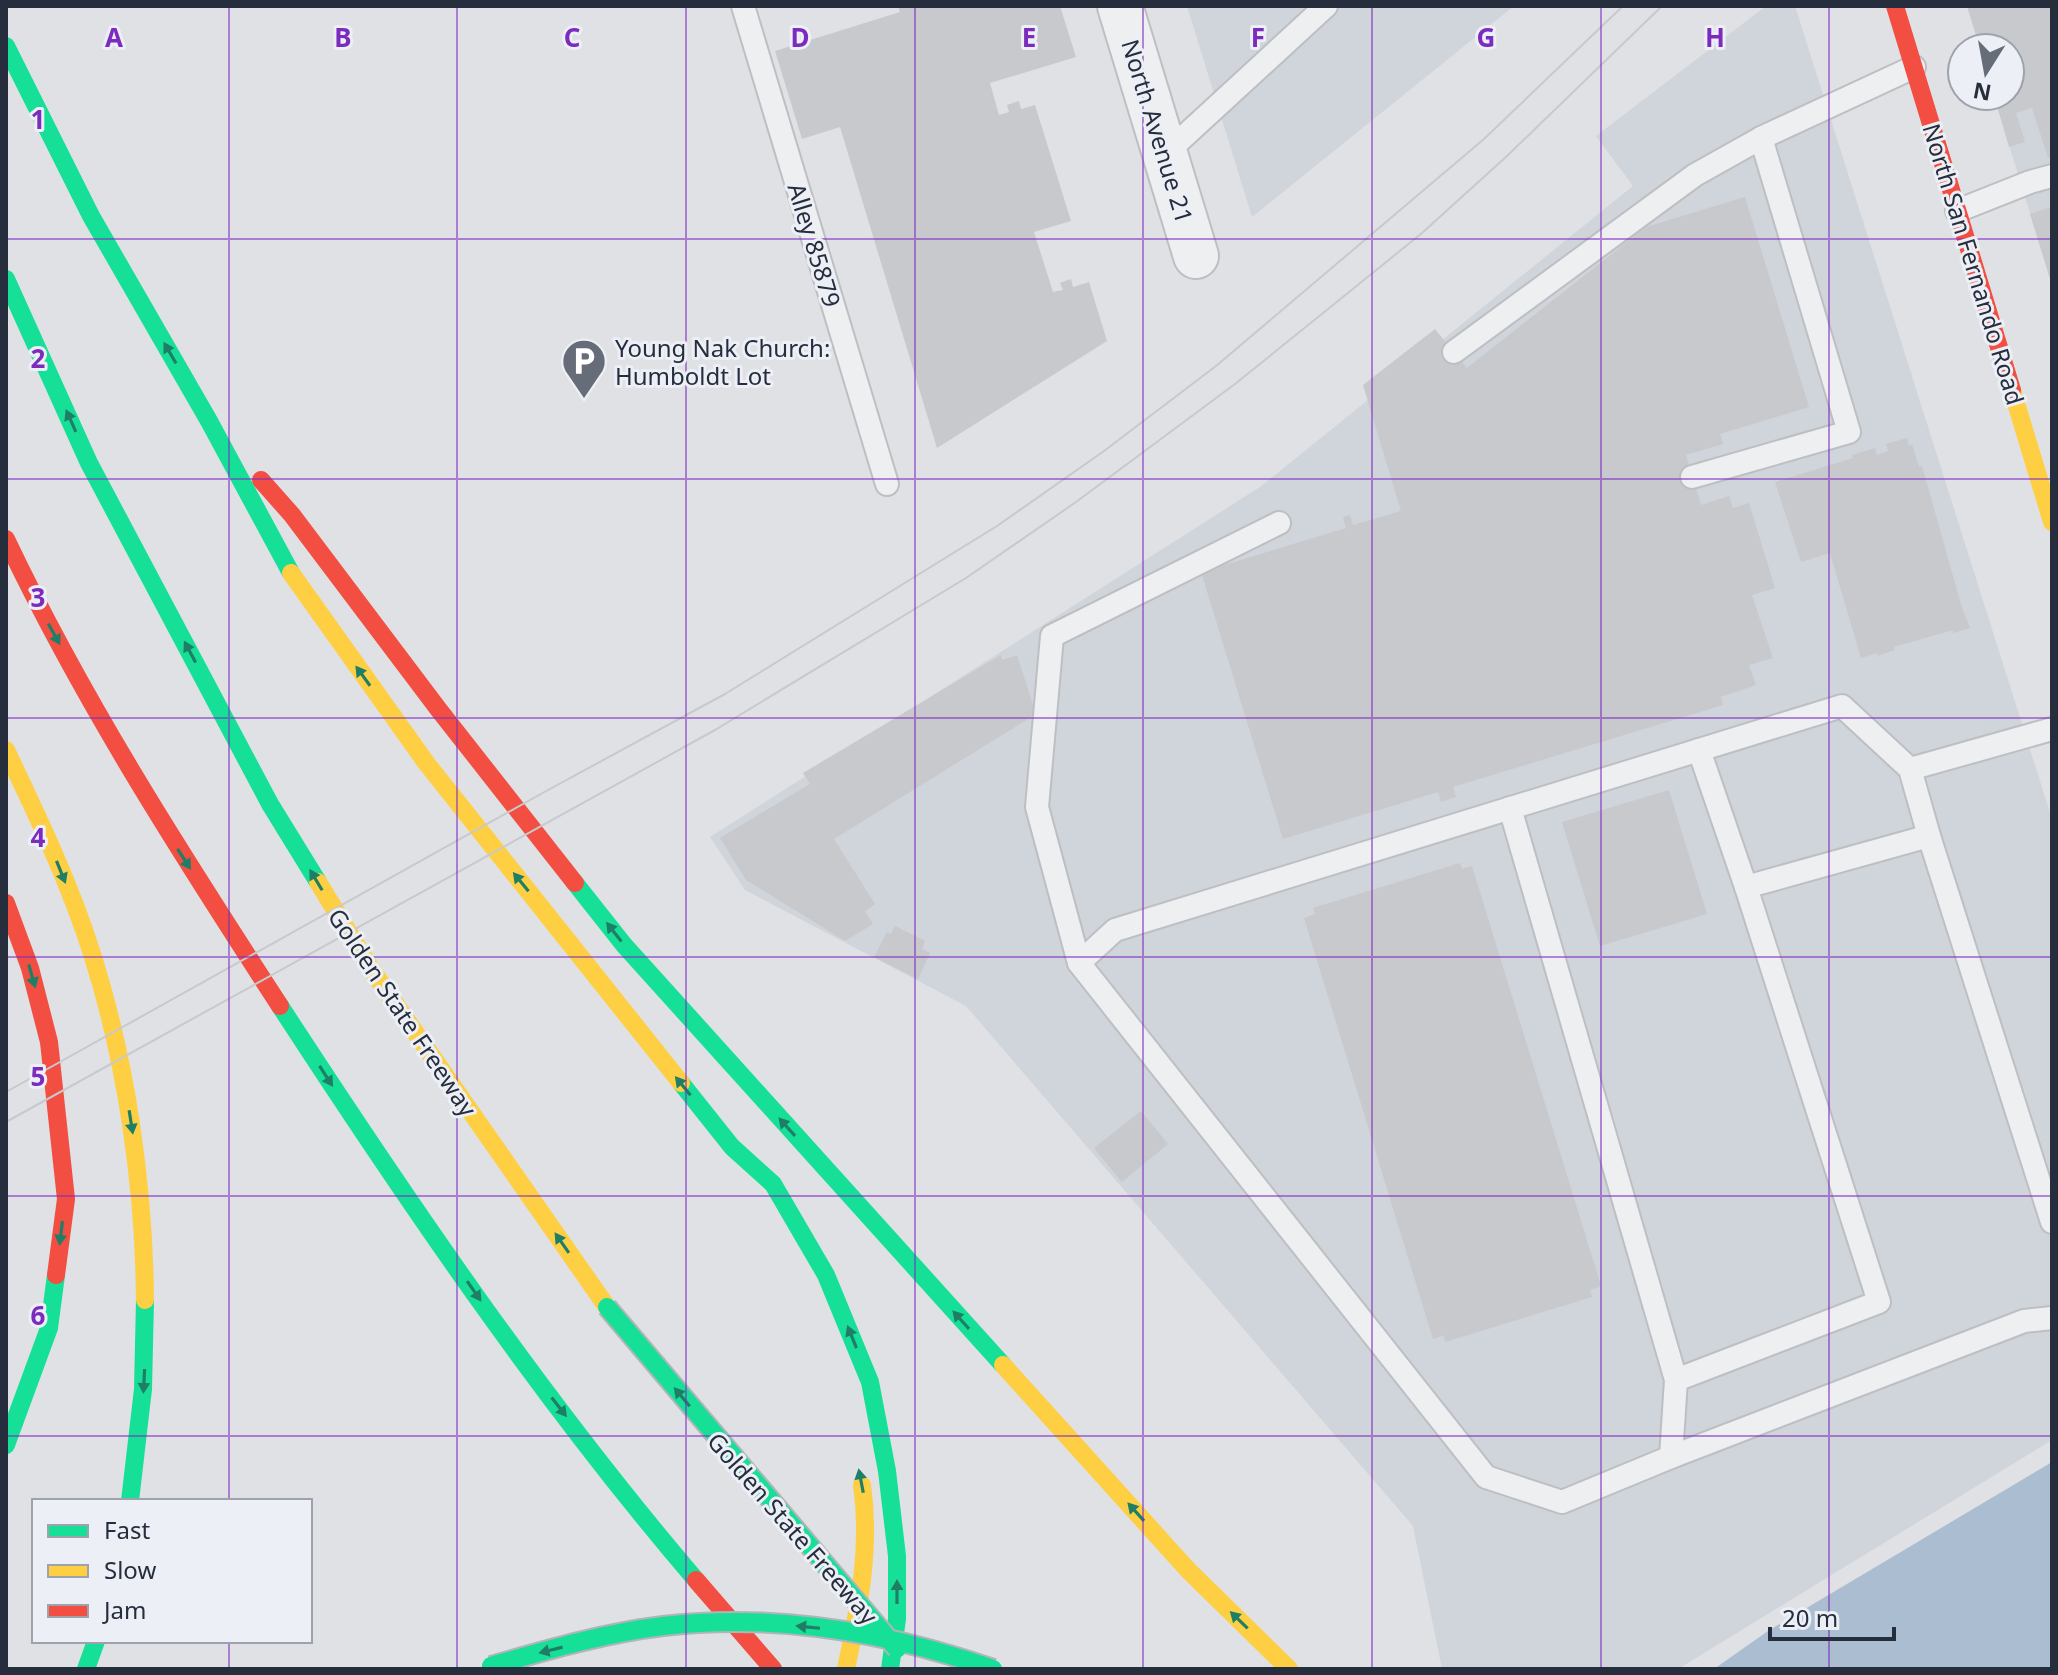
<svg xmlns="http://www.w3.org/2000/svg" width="2058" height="1675" viewBox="0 0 2058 1675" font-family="'Noto Sans',sans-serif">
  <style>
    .built { fill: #d0d4db }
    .water { fill: #abbdd1 }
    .building { fill: #c7c9cd }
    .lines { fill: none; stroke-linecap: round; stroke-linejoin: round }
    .lane-casing { stroke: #bdbfc2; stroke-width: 26 }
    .street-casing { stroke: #bdbfc2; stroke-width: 48 }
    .lane { stroke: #eeeff1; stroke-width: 22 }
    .street { stroke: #eeeff1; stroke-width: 44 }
    .fast { stroke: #16e098; stroke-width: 18 }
    .slow { stroke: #ffcf43; stroke-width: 18 }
    .jam { stroke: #f24e42; stroke-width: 18 }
    .tram { stroke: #c7c9cc; stroke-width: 2 }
    .fast-bridge-casing { stroke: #b1b4b9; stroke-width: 22; stroke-linecap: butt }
    .fast-bridge { stroke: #16e098; stroke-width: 18 }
    .oneway { fill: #1f7e66 }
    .grid { fill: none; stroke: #7b2cbf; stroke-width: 2; stroke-opacity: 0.55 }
    .labels { text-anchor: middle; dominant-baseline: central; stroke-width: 6; stroke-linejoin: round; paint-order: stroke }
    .street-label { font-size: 24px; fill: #262e3e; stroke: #eceff5 }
    .poi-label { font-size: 24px; fill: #262e3e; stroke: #eceff5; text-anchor: start }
    .grid-label { font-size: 26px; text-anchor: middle; font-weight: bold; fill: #7b2cbf; stroke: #eceff5; stroke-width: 6; stroke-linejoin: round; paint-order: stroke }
  </style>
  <rect width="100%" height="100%" fill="#dfe1e4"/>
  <!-- built -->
  <g class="built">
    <path d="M1187,6H1514L1252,217Z"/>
    <path d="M1766,6H1795L2052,819V1440L1678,1669H1442L1413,1526L966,1006L745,890L710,837L1260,487L1633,186L1596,136Z"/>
    <path d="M1967,6H2052V285L1994,96H2010V48H1980Z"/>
  </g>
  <!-- water -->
  <path class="water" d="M2052,1462V1669H1714L1768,1631Z"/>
  <!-- building -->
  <g class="building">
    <path d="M898,6H1060L1076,57L990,83L999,115L1009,112L1007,105L1019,101L1021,109L1035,105L1071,221L1034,232L1053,292L1063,290L1060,283L1071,279L1073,287L1089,282L1107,341L937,448L840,127L802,139L775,51L900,12Z"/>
    <path d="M1967,6H2052V157L2048,158L2032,108L2016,113L2025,142L2009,147L1994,96H2010V48H1980Z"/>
    <path d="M1745,197L1809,407L1720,434L1723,444L1686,455L1701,505L1729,496L1733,508L1749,503L1775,588L1752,595L1773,658L1749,665L1756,685L1721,697L1723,705L1453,787L1456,797L1441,802L1438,792L1283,839L1201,572L1346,528L1343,517L1350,515L1353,525L1401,511L1363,385L1435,329L1467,368L1646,227Z"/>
    <path d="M2052,207V282H2051L2030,214Z"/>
    <path d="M1907,438L1909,446L1912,444L1919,467L1922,466L1962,608L1970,628L1953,633V630L1894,647L1895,650L1877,656V653L1861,658L1830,553L1801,562L1775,482L1853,458L1852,455L1875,448L1877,455L1888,451L1886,444Z"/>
    <path d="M1001,655L1002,660L1017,655L1036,714L834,839L875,904L865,911L873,924L845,941L746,880L720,838L810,784L803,773Z"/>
    <path d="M1669,790L1707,914L1600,946L1562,822Z"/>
    <path d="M1460,863L1462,869L1472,866L1601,1286L1590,1290L1592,1297L1445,1342L1444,1335L1433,1339L1304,918L1315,914L1313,908Z"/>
    <path d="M895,926L925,941L922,949L930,953L918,979L874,957L887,932L891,934Z"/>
    <path d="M1141,1111L1168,1144L1122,1182L1094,1148Z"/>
  </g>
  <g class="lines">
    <!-- lane casing -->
    <g class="lane-casing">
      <g id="lane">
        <path d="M743,6L887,484"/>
        <path d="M1165,154L1326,6"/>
        <path d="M1957,211L2030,182L2052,176"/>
        <path d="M1454,352L1695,175L1761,138L1914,67"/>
        <path d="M1692,477L1849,432L1761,138"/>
        <path d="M1842,706L1910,769L1929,836L1746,887L1879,1302L1676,1380L1671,1457L1562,1502L1486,1477L1079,963L1115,930Z"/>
        <path d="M1699,750L1746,887"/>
        <path d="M1910,769L2052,729"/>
        <path d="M1510,808L1676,1380"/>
        <path d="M1929,836L2052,1222"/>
        <path d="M1079,963L1037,807L1052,636L1279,523"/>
        <path d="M1671,1457L2024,1321L2052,1318"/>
      </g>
    </g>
    <!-- street casing -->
    <g class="street-casing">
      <path id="street" d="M1120,6L1196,256"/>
    </g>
    <!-- lane -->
    <use href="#lane" class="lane"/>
    <!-- street -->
    <use href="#street" class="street"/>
    <!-- fast -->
    <g class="fast">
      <path d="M6,46L91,216L209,421L291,573"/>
      <path d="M6,279L89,463L270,804L318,882"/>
      <path d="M575,883L624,945L1003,1365"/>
      <path d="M280,1006C409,1204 543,1401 696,1580"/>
      <path d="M681,1083L732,1147L773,1184L826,1275L870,1382L887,1471L897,1556V1619L890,1669"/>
      <path d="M6,1445L49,1328L56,1275"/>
      <path d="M130,1501L143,1389L145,1300"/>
      <path d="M86,1669L96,1641"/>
    </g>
    <!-- slow -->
    <g class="slow">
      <path d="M2012,390L2052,522"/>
      <path d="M291,573L427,764L681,1083"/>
      <path d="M6,750C38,817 71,886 93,957C127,1065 144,1187 145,1300"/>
      <path d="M318,882L371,969L607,1307"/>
      <path d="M1003,1365L1188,1570L1289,1669"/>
      <path d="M846,1669C859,1607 871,1548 862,1485"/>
    </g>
    <!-- jam -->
    <g class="jam">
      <path d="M1895,6L2012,390"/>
      <path d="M261,480L292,515L439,710L575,883"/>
      <path d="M6,539C84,703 182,855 280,1006"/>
      <path d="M6,903L30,968L49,1042L66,1199L56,1275"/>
      <path d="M696,1580L773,1669"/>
    </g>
    <!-- tram -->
    <g class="tram">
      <path d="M6,1092L548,790L725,694L997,526L1104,451L1216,366L1484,139L1623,6"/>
      <path d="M6,1122L715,730L966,578L1076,502L1235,384L1333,305L1422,233L1507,156L1662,6"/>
    </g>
    <!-- fast-bridge casing -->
    <g class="fast-bridge-casing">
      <g id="fast-bridge">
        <path d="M607,1307L897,1649"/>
        <path d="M491,1666C547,1650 605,1633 663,1626C775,1613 887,1632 993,1669"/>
      </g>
    </g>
    <!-- fast-bridge -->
    <use href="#fast-bridge" class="fast-bridge"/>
  </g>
  <!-- one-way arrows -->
  <defs><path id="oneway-solid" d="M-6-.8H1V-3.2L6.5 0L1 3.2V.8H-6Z" transform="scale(2)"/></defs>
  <g class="oneway">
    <use href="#oneway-solid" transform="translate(170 353) rotate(-120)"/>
    <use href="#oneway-solid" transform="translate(71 421) rotate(-114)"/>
    <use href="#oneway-solid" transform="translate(54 634) rotate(61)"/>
    <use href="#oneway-solid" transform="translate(190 652) rotate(-118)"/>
    <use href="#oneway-solid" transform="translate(363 676) rotate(-126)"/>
    <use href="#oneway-solid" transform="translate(184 859) rotate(57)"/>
    <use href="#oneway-solid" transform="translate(61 872) rotate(68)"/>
    <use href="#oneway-solid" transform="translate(316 880) rotate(-121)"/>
    <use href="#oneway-solid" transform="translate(521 882) rotate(-129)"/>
    <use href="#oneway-solid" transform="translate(614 932) rotate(-128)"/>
    <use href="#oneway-solid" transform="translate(32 976) rotate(74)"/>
    <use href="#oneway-solid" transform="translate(326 1076) rotate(57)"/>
    <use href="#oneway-solid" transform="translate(683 1086) rotate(-129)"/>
    <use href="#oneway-solid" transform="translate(131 1122) rotate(81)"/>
    <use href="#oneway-solid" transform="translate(787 1127) rotate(-132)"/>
    <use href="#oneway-solid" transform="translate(61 1233) rotate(97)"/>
    <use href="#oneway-solid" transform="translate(562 1243) rotate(-125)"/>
    <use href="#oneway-solid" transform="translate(474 1291) rotate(55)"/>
    <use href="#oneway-solid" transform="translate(961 1320) rotate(-132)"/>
    <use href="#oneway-solid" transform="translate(852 1337) rotate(-112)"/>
    <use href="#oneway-solid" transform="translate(144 1381) rotate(93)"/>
    <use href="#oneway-solid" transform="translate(682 1397) rotate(-130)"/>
    <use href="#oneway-solid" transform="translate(559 1407) rotate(52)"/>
    <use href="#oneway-solid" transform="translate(861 1481) rotate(-101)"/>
    <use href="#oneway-solid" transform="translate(1136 1512) rotate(-132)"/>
    <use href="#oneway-solid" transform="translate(897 1592) rotate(-90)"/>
    <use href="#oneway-solid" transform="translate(1239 1620) rotate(-136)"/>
    <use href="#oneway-solid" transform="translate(808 1627) rotate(-174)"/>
    <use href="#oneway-solid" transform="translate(551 1650) rotate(166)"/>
  </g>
  <!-- grid -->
  <path class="grid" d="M229,6V1501M457,6V1669M686,6V1669M915,6V1669M1143,6V1669M1372,6V1669M1601,6V1669M1829,6V1669M6,239H2052M6,479H2052M6,718H2052M6,957H2052M6,1196H2052M6,1436H2052M229,1641V1669"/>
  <!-- icons -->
  <defs>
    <g id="parking-pin" transform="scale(2.3)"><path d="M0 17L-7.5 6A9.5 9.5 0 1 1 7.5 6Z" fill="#676d78" stroke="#eceff5"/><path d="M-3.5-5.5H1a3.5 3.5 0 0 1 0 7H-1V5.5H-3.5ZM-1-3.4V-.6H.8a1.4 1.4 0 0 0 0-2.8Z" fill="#fff"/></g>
  </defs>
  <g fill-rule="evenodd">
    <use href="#parking-pin" x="584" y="361"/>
  </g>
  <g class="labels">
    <!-- street labels -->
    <g class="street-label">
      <text transform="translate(1158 131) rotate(73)">North Avenue 21</text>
      <text transform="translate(815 245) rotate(73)">Alley 85879</text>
      <text transform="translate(1974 264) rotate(73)">North San Fernando Road</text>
      <text transform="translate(403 1012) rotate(56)">Golden State Freeway</text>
      <text transform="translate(793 1528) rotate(49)">Golden State Freeway</text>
    </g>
    <!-- poi labels -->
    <g class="poi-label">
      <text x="615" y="347">Young Nak Church:<tspan x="615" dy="28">Humboldt Lot</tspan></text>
    </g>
  </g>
  <g class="grid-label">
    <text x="114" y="47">A</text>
    <text x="343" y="47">B</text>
    <text x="572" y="47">C</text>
    <text x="800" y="47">D</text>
    <text x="1029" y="47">E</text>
    <text x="1258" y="47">F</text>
    <text x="1486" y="47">G</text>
    <text x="1715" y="47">H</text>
    <text x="38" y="129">1</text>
    <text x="38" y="368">2</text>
    <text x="38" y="607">3</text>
    <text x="38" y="847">4</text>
    <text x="38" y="1086">5</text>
    <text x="38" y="1325">6</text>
  </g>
  <!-- border -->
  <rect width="2058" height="1675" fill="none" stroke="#262e3e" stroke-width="16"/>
  <!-- legend -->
  <rect x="32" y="1499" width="280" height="144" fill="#eceff5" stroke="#9da2ac" stroke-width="2"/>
  <rect x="48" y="1525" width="40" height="12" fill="#16e098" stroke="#9da2ac" stroke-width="2"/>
  <text x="104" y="1539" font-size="24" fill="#262e3e">Fast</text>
  <rect x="48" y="1565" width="40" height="12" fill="#ffcf43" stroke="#9da2ac" stroke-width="2"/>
  <text x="104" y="1579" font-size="24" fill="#262e3e">Slow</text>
  <rect x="48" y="1605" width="40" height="12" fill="#f24e42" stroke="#9da2ac" stroke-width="2"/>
  <text x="104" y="1619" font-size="24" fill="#262e3e">Jam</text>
  <!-- north arrow -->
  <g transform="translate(1986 72) rotate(191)"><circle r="38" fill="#eceff5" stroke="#9da2ac" stroke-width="2"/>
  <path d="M0-6L14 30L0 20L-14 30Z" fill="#676d78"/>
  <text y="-12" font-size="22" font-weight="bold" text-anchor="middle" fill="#262e3e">N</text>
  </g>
  <!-- scale -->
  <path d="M1770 1627v12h124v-12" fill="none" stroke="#262e3e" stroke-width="4"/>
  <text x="1782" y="1627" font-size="24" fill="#262e3e" stroke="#eceff5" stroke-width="6" paint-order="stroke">20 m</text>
</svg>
